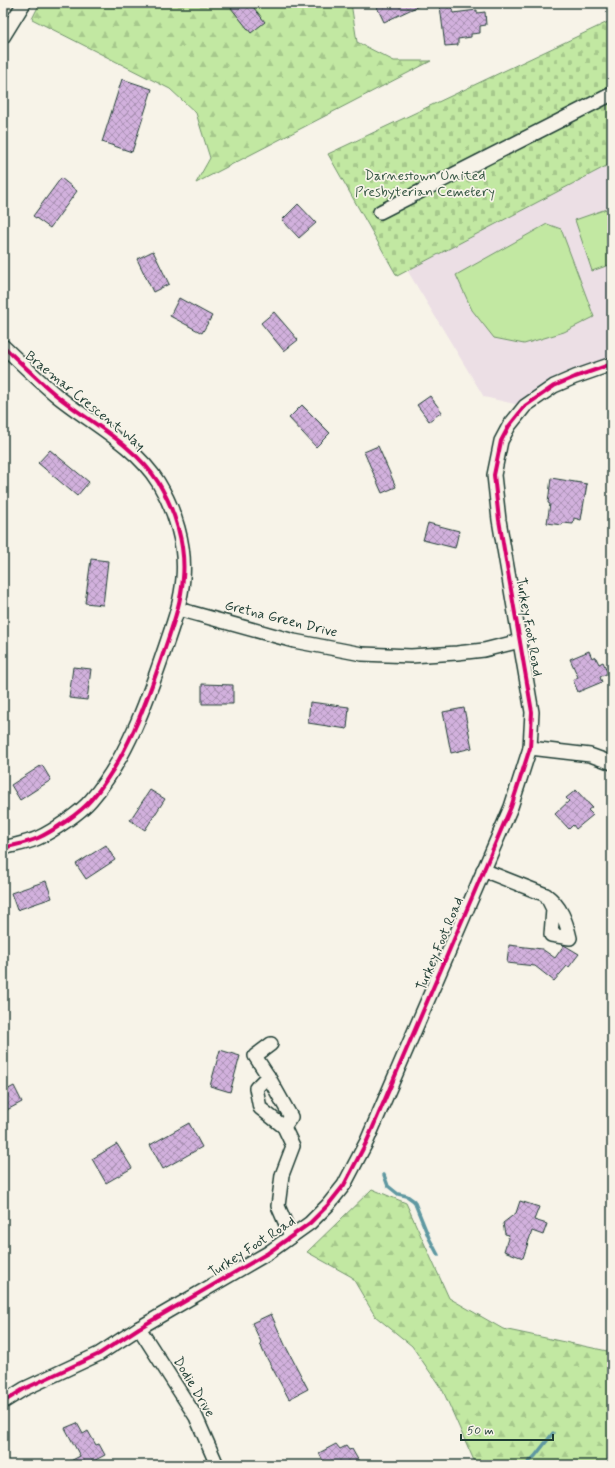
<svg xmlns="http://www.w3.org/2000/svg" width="615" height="1468" viewBox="0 0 615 1468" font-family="Mynerve,sans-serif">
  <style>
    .built { fill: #ecdfe5 }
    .green { fill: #c2e8a2; stroke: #70926b }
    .forest { fill: url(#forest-firs); stroke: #70926b }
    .cemetery { fill: url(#cemetery-stones); stroke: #70926b }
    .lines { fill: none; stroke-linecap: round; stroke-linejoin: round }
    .stream { stroke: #5f98a1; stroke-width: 3.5 }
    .building { fill: url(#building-cross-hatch); stroke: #1f3d34 }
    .minor-casing { stroke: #1f3d34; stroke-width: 16 }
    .minor { stroke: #f7f3e8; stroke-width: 13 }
    .cycleway-casing { stroke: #f7f3e8; stroke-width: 6 }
    .cycleway { stroke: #d6006c; stroke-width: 4 }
    .labels { text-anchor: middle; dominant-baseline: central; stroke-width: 3.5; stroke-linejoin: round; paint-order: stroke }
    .park-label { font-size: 14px; fill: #375744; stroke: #f7f3e8 }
    .street-label { font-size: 14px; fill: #1f3d34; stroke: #f7f3e8 }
  </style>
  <defs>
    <pattern id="forest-firs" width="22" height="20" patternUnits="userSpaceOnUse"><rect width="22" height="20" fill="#c2e8a2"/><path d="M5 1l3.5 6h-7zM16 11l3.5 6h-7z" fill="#a6c88c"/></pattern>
    <pattern id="cemetery-stones" width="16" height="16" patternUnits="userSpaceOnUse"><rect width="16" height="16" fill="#c2e8a2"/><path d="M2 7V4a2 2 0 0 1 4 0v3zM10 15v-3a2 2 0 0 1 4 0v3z" fill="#a6c88c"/></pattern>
    <pattern id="building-cross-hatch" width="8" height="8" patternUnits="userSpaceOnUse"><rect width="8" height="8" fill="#d2b1dd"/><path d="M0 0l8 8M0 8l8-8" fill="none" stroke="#aa91b4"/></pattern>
  </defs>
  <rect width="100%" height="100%" fill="#f7f3e8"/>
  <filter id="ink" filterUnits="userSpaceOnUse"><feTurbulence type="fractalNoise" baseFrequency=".025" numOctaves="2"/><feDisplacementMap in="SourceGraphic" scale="8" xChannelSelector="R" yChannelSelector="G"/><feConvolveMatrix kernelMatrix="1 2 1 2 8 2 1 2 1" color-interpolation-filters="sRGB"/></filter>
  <g filter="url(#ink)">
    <!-- built -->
    <path class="built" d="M612,163V357L556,376L519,405L484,397L407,270Z"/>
    <!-- green -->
    <g class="green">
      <path d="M612,207V264L592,271L575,220Z"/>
      <path d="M547,224L561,229L594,317L564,332L524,344L494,338L472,310L456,275Z"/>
    </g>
    <!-- forest -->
    <g class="forest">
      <path d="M40,3H351L357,42L394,61H431L196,183L210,158L196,113L170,89L32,19Z"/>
      <path d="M372,1189L406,1203L449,1298L503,1329L612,1352V1465H476L443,1391L412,1346L375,1316L352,1277L307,1252Z"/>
    </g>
    <!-- cemetery -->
    <path class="cemetery" d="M612,20V163L397,276L328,154Z"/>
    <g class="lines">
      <!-- stream -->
      <g class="stream">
        <path d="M384,1175L388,1186L398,1194L407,1196L414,1201L429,1238L438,1255"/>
        <path d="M526,1465L535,1456L553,1433"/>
      </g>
    </g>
    <!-- building -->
    <g class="building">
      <path d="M227,3H250L265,22L251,33Z"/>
      <path d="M375,3H425L384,22Z"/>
      <path d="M452,4L453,13L477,10V13L485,12L486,25L480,26V33L471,34V37L458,39V45L445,46L440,6Z"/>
      <path d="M122,79L152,89L132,152L102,142Z"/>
      <path d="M61,178L77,191L50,228L33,216Z"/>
      <path d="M298,204L316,223L299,238L282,220Z"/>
      <path d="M153,251L169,284L153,292L137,259Z"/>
      <path d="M179,298L212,316L202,333L170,316Z"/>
      <path d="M274,312L298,340L284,351L261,323Z"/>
      <path d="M430,396L442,412L429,421L417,405Z"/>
      <path d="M302,405L330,433L316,447L289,418Z"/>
      <path d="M378,446L396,487L382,493L364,452Z"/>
      <path d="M50,450L89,482L77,496L38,463Z"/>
      <path d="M551,478L587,484L581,520L574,518L573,524L563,523L562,525L547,523L550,504L548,503Z"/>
      <path d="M428,523L459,531L455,548L423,540Z"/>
      <path d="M91,559L108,561L103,605L85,603Z"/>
      <path d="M589,651L592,658L595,656L599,664L603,662L608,673L600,677L602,682L578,692L573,680L578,677L570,659Z"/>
      <path d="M73,667L91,669L87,700L69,698Z"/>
      <path d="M202,684L233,685V704H202Z"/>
      <path d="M310,702L349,707L347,729L308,723Z"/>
      <path d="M464,708L472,748L451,753L443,712Z"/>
      <path d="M42,765L51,780L20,800L11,785Z"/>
      <path d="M150,790L165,799L145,830L130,820Z"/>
      <path d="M576,790L592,807L588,810L593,815L576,829L573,825L569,829L555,814L569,801L566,798Z"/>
      <path d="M106,845L115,860L86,879L76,864Z"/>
      <path d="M46,881L52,898L17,910L11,893Z"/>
      <path d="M509,945L542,949L555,958L564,945L579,954L569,967L567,966L554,981L535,966L507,963Z"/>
      <path d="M220,1050L240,1056L230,1092L210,1086Z"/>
      <path d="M14,1086L22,1102L3,1112V1092Z"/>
      <path d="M189,1123L202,1147L163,1169L150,1145Z"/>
      <path d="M117,1144L132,1168L106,1183L92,1159Z"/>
      <path d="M520,1201L539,1207L534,1220L547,1224L543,1235L532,1231L523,1258L504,1251L509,1235L505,1234L503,1223L516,1213Z"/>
      <path d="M271,1314L285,1345L308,1389L289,1399L263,1351L260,1343L261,1342L252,1323Z"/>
      <path d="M77,1423L83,1434L88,1431L96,1445L99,1444L105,1455L86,1465H63L80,1456L65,1428Z"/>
      <path d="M336,1444L340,1449L346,1446L349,1450L352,1449L361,1465H325L319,1453Z"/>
    </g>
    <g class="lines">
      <!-- minor casing -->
      <g class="minor-casing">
        <g id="minor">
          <path d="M3,37L24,3"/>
          <path d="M380,212L612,94"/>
          <path d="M3,346C21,363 38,380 56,395C89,422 135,445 158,482C175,510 186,545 183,578C181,604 172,627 164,651C147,701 126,760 91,800C80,813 53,831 38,838C27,843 14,845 3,848"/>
          <path d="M178,609L294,641L362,654L411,656L457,653L484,650L520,641"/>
          <path d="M530,748L590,755L612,763"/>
          <path d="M483,870L546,895L553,909L551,935L570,938C566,921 561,906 546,895"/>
          <path d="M271,1044L255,1056L268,1076L256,1088L260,1108L284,1127L293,1146L282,1175L278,1206L291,1236"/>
          <path d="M268,1076L291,1117L284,1127"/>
          <path d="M139,1328L196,1417L217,1465"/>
          <path d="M3,1402L24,1389L99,1354L139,1328L268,1253L310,1223L328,1205L344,1185L367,1141L511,807L530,748L532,712L499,520L494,475L501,441L509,426L525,406L554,386L575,377L612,364"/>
        </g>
      </g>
      <!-- minor -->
      <use href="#minor" class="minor"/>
      <!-- cycleway casing -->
      <g class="cycleway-casing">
        <g id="cycleway">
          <path d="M3,346C21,363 38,380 56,395C89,422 135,445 158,482C175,510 186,545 183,578C181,604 172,627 164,651C147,701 126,760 91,800C80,813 53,831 38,838C27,843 14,845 3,848"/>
          <path d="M3,1402L24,1389L99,1354L139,1328L268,1253L310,1223L328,1205L344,1185L367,1141L511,807L530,748L532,712L499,520L494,475L501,441L509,426L525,406L554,386L575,377L612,364"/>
        </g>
      </g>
      <!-- cycleway -->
      <use href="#cycleway" class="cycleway"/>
    </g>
  </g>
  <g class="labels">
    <!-- park labels -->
    <g class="park-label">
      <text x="425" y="176">Darnestown United<tspan x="425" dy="16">Presbyterian Cemetery</tspan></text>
    </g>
    <!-- street labels -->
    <g class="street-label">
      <text transform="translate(85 401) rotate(39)">Braemar Crescent Way</text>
      <text transform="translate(281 619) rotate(14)">Gretna Green Drive</text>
      <text transform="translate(529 627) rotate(80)">Turkey Foot Road</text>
      <text transform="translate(440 944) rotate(-67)">Turkey Foot Road</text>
      <text transform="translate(252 1247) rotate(-33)">Turkey Foot Road</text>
      <text transform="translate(194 1387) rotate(59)">Dodie Drive</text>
    </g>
  </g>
  <!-- margin -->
  <rect width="615" height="1468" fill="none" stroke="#f7f3e8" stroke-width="16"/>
  <rect x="8" y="8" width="599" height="1452" fill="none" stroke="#1f3d34" stroke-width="1.5" filter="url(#ink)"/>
  <!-- scale -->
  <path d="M461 1434v6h92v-6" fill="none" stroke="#1f3d34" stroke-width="2"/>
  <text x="467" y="1434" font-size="12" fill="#1f3d34" stroke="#f7f3e8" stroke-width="3" paint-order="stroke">50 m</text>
</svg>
